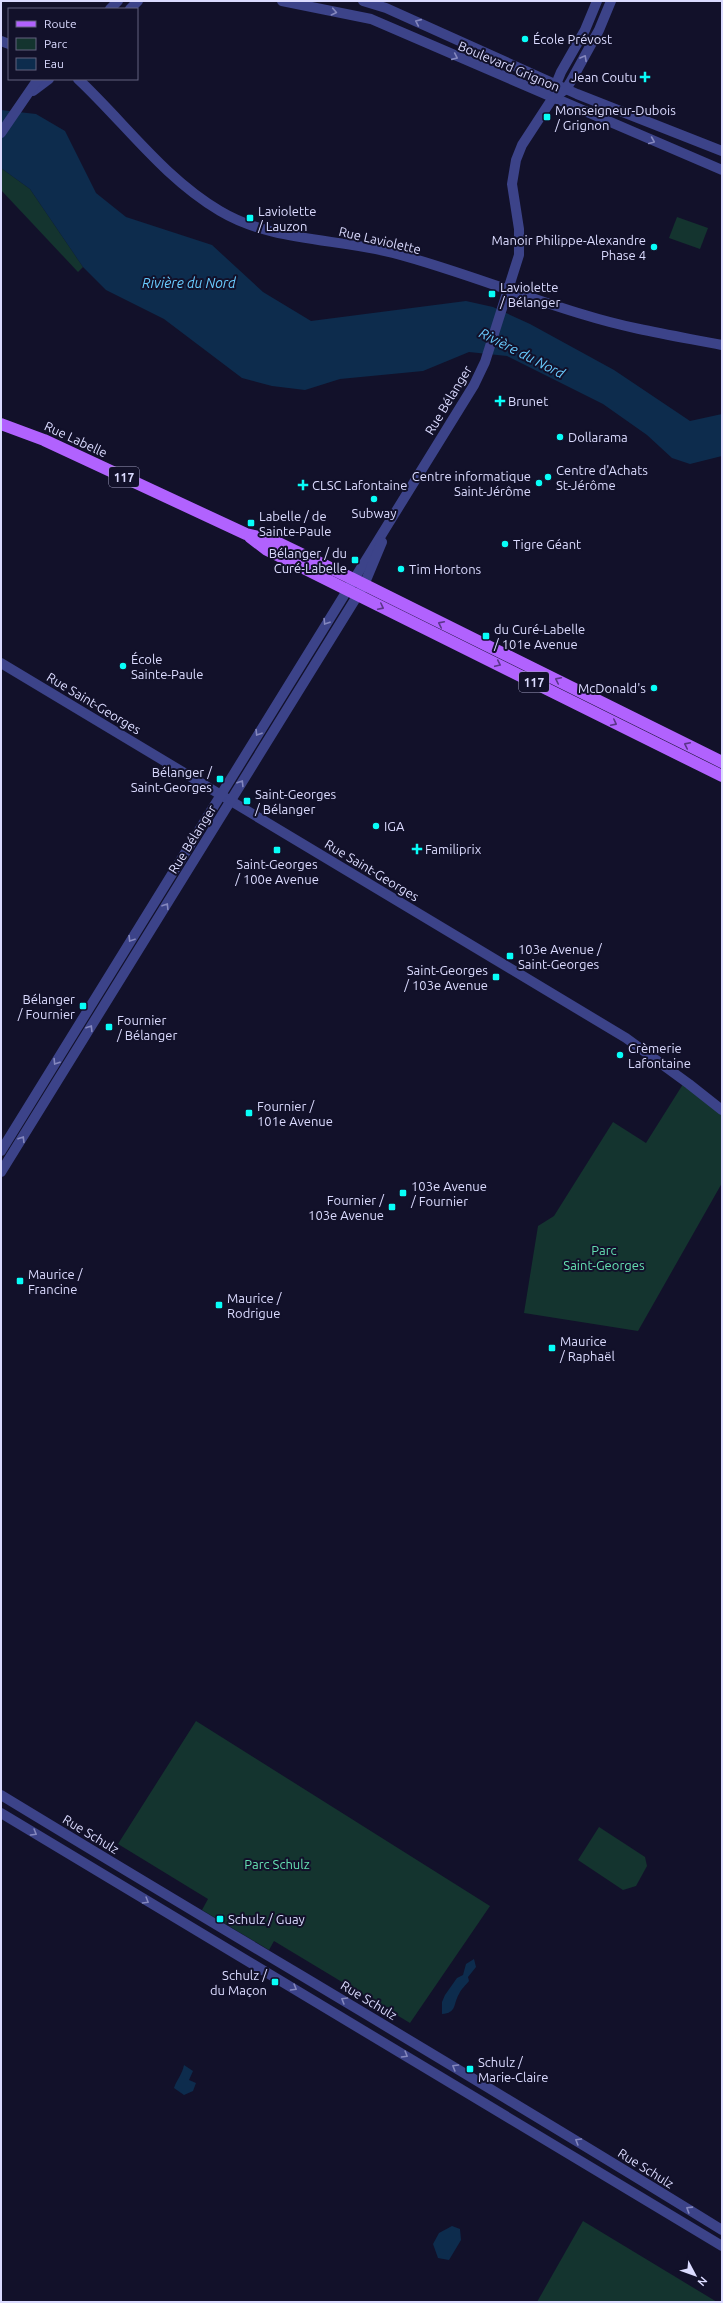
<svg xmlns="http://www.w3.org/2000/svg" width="723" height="2303" viewBox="0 0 723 2303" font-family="Ubuntu,sans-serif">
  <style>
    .green { fill: #14342f }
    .water { fill: #0d2c4d }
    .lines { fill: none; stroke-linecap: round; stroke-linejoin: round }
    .minor { stroke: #3c4389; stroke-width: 10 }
    .major { stroke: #b162fe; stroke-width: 12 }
    .oneway { stroke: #8487be }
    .oneway2 { stroke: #5a3589 }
    .poi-dot { fill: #08fef8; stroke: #12112a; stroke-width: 1.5 }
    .labels { text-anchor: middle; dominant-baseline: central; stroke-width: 4; stroke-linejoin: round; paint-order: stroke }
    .shield { fill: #12112a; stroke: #9f9ebf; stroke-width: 1 }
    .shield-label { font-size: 12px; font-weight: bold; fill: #dbdbff }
    .poi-label { font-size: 13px; fill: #dbdbff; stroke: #12112a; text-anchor: start }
    .street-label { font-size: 13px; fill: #dbdbff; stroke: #12112a }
    .park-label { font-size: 13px; fill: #65e0b2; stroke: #12112a }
    .water-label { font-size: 14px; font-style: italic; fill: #69cbfe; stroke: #12112a }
  </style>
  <rect width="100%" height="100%" fill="#12112a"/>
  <!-- green -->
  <g class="green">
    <path d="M1,168L30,189L83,267L78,272L1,190Z"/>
    <path d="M677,217L708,228L700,249L669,238Z"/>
    <path d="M685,1081L722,1110V1183L638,1331L524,1313L538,1226L554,1216L613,1122L646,1143Z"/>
    <path d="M196,1721L490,1906L410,2023L274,1941L269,1950L202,1910L208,1899L118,1844Z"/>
    <path d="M599,1827L645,1857L647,1866L636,1886L623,1890L578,1860Z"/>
    <path d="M583,2221L717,2302H537Z"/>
  </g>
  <!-- water -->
  <g class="water">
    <path d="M1,110L36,114L65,131L96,193L126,217L212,245L263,292L311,321L466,301L493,307L530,324L614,370L690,421L722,414V456L690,464L672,458L647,435L603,404L507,356L469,352L423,371L340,379L305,390L272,386L242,378L164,319L106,290L83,267L30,189L1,168Z"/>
    <path d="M474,1959L476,1967L468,1977L469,1981C466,1985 461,1989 459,1994C453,2004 457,2013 442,2014V2002L445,1995L457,1978L463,1975L466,1964Z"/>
    <path d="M184,2065L193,2071L189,2080L196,2083L193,2091L184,2095L174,2088C177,2079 182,2075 184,2065Z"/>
    <path d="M452,2226L460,2229L461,2240L449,2260L438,2258L433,2244L439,2233Z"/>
  </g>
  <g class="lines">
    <!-- minor -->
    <g class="minor">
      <path d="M282,1L371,19L722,170"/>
      <path d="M363,1L386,8L577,94L722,151"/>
      <path d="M110,9L118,1"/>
      <path d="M130,9L138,1"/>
      <path d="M1,41L9,44"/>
      <path d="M78,79C125,123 163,177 220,211C272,242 336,238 393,253C458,270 521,296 585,315C630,329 676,336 722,345"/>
      <path d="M554,89L561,72L585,30L597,1"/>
      <path d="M33,91L49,79"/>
      <path d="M1,133L38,79"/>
      <path d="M1,663L626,1038L689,1084L722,1110"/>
      <path d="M1,1151L474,385L485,362L519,255V229L512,184L516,160L522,145L552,99L566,89L571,81L599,30L611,1"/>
      <path d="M1,1172L364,585L382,542"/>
      <path d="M1,1795C241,1941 483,2082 722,2230"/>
      <path d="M1,1813L722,2246"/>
    </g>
    <!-- major -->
    <g class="major">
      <path d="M1,424L44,440L246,534L272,540L353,579L722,762"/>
      <path d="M250,537L267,550L722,776"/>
    </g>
  </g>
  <!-- one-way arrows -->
  <defs><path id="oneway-chevron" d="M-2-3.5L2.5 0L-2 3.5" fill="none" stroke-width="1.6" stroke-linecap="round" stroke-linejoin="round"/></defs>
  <g class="oneway">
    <use href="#oneway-chevron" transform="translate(334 12) rotate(12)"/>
    <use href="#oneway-chevron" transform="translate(418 22) rotate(-156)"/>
    <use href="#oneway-chevron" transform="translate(455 57) rotate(24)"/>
    <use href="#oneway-chevron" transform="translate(584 58) rotate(-61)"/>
    <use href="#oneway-chevron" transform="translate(652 141) rotate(23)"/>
    <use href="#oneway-chevron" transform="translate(326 622) rotate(122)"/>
    <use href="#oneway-chevron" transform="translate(258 733) rotate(122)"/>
    <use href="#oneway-chevron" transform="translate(241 783) rotate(-58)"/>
    <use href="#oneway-chevron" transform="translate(166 906) rotate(-58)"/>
    <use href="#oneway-chevron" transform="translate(131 939) rotate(122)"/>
    <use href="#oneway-chevron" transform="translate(90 1028) rotate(-58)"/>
    <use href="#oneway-chevron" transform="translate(56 1062) rotate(122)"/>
    <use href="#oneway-chevron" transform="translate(22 1139) rotate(-58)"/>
    <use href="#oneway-chevron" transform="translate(34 1833) rotate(31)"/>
    <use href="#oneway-chevron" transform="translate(146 1901) rotate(31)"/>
    <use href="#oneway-chevron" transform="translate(294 1988) rotate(31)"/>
    <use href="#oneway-chevron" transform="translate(344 2000) rotate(-149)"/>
    <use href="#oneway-chevron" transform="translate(405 2055) rotate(31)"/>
    <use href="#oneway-chevron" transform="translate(455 2067) rotate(-149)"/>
    <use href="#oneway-chevron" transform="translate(578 2141) rotate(-149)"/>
    <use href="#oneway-chevron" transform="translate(689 2209) rotate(-148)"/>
  </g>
  <g class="oneway2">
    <use href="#oneway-chevron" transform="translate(381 607) rotate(27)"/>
    <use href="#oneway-chevron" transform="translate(441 624) rotate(-154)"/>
    <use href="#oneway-chevron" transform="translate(498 664) rotate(25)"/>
    <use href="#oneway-chevron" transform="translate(558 680) rotate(-154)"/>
    <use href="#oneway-chevron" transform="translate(614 723) rotate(27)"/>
    <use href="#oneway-chevron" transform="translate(687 745) rotate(-154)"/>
  </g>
  <!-- markers -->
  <g class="poi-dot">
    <circle cx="525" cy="39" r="4"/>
    <path d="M643 71h4v4h4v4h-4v4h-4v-4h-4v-4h4z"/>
    <rect x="543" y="113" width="8" height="8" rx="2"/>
    <rect x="246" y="214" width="8" height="8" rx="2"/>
    <circle cx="654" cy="247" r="4"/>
    <rect x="488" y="290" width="8" height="8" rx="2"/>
    <path d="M498 395h4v4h4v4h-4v4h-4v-4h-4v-4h4z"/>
    <circle cx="560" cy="437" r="4"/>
    <circle cx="548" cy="477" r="4"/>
    <circle cx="539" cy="483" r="4"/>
    <path d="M301 479h4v4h4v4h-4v4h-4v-4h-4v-4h4z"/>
    <circle cx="374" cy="499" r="4"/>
    <rect x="247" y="519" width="8" height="8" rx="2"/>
    <circle cx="505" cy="544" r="4"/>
    <rect x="351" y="556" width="8" height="8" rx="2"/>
    <circle cx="401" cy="569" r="4"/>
    <rect x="482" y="632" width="8" height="8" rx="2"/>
    <circle cx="123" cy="666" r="4"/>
    <circle cx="654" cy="688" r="4"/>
    <rect x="216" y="775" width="8" height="8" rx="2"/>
    <rect x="243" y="797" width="8" height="8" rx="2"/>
    <circle cx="376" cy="826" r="4"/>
    <path d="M415 843h4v4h4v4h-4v4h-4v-4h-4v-4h4z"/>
    <rect x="273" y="846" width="8" height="8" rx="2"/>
    <rect x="506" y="952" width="8" height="8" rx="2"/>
    <rect x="492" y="973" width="8" height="8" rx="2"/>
    <rect x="79" y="1002" width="8" height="8" rx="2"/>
    <rect x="105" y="1023" width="8" height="8" rx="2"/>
    <circle cx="620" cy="1055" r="4"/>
    <rect x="245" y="1109" width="8" height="8" rx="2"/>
    <rect x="399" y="1189" width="8" height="8" rx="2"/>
    <rect x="388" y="1203" width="8" height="8" rx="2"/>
    <rect x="16" y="1277" width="8" height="8" rx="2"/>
    <rect x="215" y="1301" width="8" height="8" rx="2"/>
    <rect x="548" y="1344" width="8" height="8" rx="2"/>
    <rect x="216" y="1915" width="8" height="8" rx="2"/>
    <rect x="271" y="1978" width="8" height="8" rx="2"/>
    <rect x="466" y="2065" width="8" height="8" rx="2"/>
  </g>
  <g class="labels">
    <!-- shield labels -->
    <g class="shield">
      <rect x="109" y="467" width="30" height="20" rx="3"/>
      <rect x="519" y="672" width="30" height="20" rx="3"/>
    </g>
    <g class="shield-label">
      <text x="124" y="477">117</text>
      <text x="534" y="682">117</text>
    </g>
    <!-- poi labels -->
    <g class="poi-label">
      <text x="533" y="39">École Prévost</text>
      <text x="637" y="77" text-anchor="end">Jean Coutu</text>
      <text x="555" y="110">Monseigneur-Dubois<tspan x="555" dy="15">/ Grignon</tspan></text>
      <text x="258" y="211">Laviolette<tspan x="258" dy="15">/ Lauzon</tspan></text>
      <text x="646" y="240" text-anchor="end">Manoir Philippe-Alexandre<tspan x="646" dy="15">Phase 4</tspan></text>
      <text x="500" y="287">Laviolette<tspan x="500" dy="15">/ Bélanger</tspan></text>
      <text x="508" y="401">Brunet</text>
      <text x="568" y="437">Dollarama</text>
      <text x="556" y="470">Centre d'Achats<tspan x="556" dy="15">St-Jérôme</tspan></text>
      <text x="531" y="476" text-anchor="end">Centre informatique<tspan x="531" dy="15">Saint-Jérôme</tspan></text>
      <text x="312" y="485">CLSC Lafontaine</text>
      <text x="374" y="513" text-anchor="middle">Subway</text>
      <text x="259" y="516">Labelle / de<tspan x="259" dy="15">Sainte-Paule</tspan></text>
      <text x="513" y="544">Tigre Géant</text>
      <text x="347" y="553" text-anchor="end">Bélanger / du<tspan x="347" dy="15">Curé-Labelle</tspan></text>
      <text x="409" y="569">Tim Hortons</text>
      <text x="494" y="629">du Curé-Labelle<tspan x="494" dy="15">/ 101e Avenue</tspan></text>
      <text x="131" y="659">École<tspan x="131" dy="15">Sainte-Paule</tspan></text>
      <text x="646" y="688" text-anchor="end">McDonald's</text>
      <text x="212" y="772" text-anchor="end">Bélanger /<tspan x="212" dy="15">Saint-Georges</tspan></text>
      <text x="255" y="794">Saint-Georges<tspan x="255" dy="15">/ Bélanger</tspan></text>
      <text x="384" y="826">IGA</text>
      <text x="425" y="849">Familiprix</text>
      <text x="277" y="864" text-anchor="middle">Saint-Georges<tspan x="277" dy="15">/ 100e Avenue</tspan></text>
      <text x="518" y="949">103e Avenue /<tspan x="518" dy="15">Saint-Georges</tspan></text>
      <text x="488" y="970" text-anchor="end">Saint-Georges<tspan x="488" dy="15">/ 103e Avenue</tspan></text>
      <text x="75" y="999" text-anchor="end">Bélanger<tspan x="75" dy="15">/ Fournier</tspan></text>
      <text x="117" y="1020">Fournier<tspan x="117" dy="15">/ Bélanger</tspan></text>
      <text x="628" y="1048">Crèmerie<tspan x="628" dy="15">Lafontaine</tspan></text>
      <text x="257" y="1106">Fournier /<tspan x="257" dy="15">101e Avenue</tspan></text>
      <text x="411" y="1186">103e Avenue<tspan x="411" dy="15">/ Fournier</tspan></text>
      <text x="384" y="1200" text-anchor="end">Fournier /<tspan x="384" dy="15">103e Avenue</tspan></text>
      <text x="28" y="1274">Maurice /<tspan x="28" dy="15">Francine</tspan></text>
      <text x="227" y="1298">Maurice /<tspan x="227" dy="15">Rodrigue</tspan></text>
      <text x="560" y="1341">Maurice<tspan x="560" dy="15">/ Raphaël</tspan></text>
      <text x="228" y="1919">Schulz / Guay</text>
      <text x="267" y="1975" text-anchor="end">Schulz /<tspan x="267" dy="15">du Maçon</tspan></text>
      <text x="478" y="2062">Schulz /<tspan x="478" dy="15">Marie-Claire</tspan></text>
    </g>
    <!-- street labels -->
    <g class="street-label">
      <text transform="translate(509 66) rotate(23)">Boulevard Grignon</text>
      <text transform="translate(380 240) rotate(13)">Rue Laviolette</text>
      <text transform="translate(448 400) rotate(-59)">Rue Bélanger</text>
      <text transform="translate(76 439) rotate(25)">Rue Labelle</text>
      <text transform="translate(94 703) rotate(31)">Rue Saint-Georges</text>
      <text transform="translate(192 839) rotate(-58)">Rue Bélanger</text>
      <text transform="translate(372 870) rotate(31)">Rue Saint-Georges</text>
      <text transform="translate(91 1834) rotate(31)">Rue Schulz</text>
      <text transform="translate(369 2000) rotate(31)">Rue Schulz</text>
      <text transform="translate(646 2168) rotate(32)">Rue Schulz</text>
    </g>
    <!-- park labels -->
    <g class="park-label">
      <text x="604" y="1250">Parc<tspan x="604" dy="15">Saint-Georges</tspan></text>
      <text x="277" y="1864">Parc Schulz</text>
    </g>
    <!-- water labels -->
    <g class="water-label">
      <text x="189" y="283">Rivière du Nord</text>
      <text transform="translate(522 353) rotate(27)">Rivière du Nord</text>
    </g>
  </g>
  <!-- border -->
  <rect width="723" height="2303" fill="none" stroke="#dbdbff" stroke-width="4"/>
  <!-- legend -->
  <rect x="8" y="8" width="130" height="72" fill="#12112a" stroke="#62627f"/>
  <rect x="16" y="21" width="20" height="6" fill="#b162fe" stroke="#62627f"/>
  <text x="44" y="28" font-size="12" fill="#dbdbff">Route</text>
  <rect x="16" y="38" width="20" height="12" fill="#14342f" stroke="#62627f"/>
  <text x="44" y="48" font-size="12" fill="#dbdbff">Parc</text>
  <rect x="16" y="58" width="20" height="12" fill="#0d2c4d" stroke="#62627f"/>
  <text x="44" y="68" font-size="12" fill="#dbdbff">Eau</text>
  <!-- north arrow -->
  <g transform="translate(695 2275) rotate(131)" stroke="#12112a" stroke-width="3" paint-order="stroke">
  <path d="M0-3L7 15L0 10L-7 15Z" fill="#dbdbff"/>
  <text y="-6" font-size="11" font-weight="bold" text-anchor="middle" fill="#dbdbff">N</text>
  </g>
</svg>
